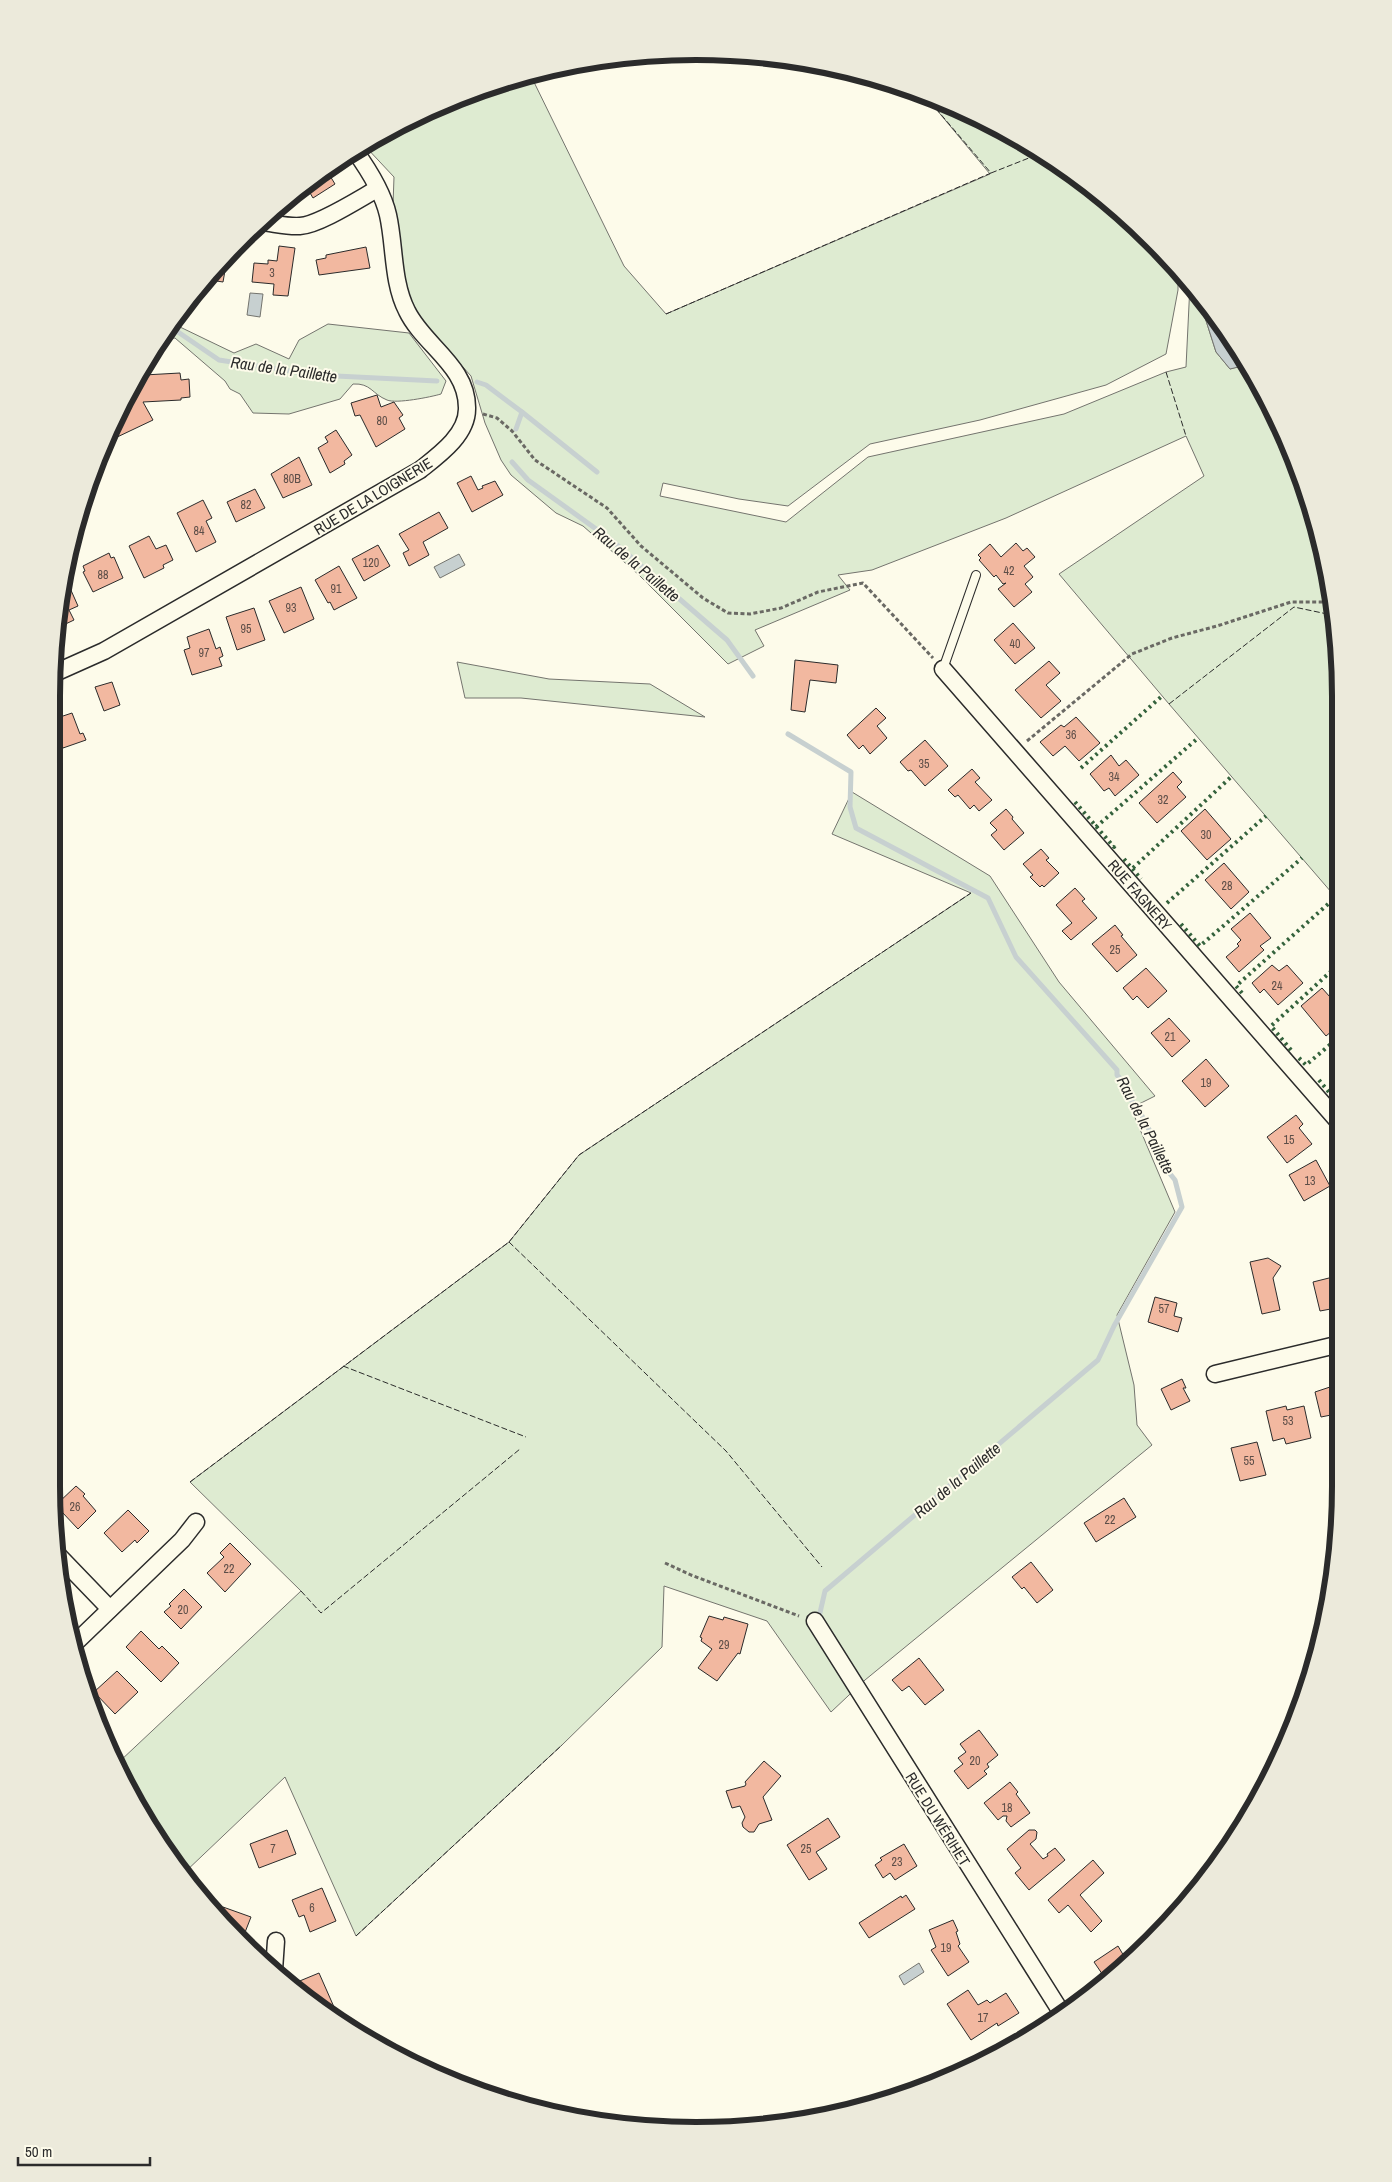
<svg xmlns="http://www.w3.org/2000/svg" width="1392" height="2182" viewBox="0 0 1392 2182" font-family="'Archivo Narrow',sans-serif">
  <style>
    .green { fill: #deebd1; stroke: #74746e }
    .water { fill: #c7d0d0; stroke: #74746e }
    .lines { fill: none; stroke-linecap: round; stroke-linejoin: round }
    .stream { stroke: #c7d0d0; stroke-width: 5 }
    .building { fill: #f2b8a0; stroke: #2b2b2b }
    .lane-casing { stroke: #2b2b2b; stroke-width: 10 }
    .street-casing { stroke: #2b2b2b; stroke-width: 19 }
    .path { stroke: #6a6964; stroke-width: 3; stroke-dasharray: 4 2.5; stroke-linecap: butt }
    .lane { stroke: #fdfbea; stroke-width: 8 }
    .street { stroke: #fdfbea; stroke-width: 16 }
    .hedge { stroke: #34623c; stroke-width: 4; stroke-dasharray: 2.5 4; stroke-linecap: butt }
    .fence { stroke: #2b2b2b; stroke-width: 1; stroke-dasharray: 6 2.5; stroke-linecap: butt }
    .labels { text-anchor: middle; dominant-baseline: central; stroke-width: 4; stroke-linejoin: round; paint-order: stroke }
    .number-label { font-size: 12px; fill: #5d4e48 }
    .street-label { font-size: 15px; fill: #2b2b2b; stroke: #fdfbea }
    .water-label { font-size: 16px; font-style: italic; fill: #2b2b2b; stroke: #fdfbea }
    .rim { fill: none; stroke: #2b2b2b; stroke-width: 6 }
  </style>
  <rect width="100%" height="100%" fill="#fdfbea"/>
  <!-- green -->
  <g class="green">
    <path d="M531,76L624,266L666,314L990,174L926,97L981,118L1089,185L1178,268V290L1166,354L1106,385L980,420L870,444L788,506L739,499L663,483L660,496L786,522L868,457L1064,414L1166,372L1186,367L1190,284L1202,301V308L1216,352L1230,369L1247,364L1255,374L1307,489L1339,654L1338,900L1169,704L1059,574L1204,476L1186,436L1006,518L872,570L838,575L850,590L755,630L764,646L728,664L639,575L583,526L556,513L511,475L501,460L485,423L471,376L414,313L402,284L393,205L394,177L364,145L374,137L489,85Z"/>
    <path d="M328,324L409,333L446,381L441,394C431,397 396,404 387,400C372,394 371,383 353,384L340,399L289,414L253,413L240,394L230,389L225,381L175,338L164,339L171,327H180L234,353L256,344L289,359L299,340Z"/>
    <path d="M457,662L549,679L650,684L705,717L521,698H465Z"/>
    <path d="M852,792L990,876L1059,982L1155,1096L1131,1108L1175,1212L1117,1315L1134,1385L1137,1425L1152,1445L865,1680L831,1712L767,1621L664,1586L662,1647L562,1745L356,1936L285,1777L183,1874L160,1844L119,1762L301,1591L190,1482L509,1242L579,1155L971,893L832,834Z"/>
  </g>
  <!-- water -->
  <g class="water">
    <path d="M250,293L263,294L260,317L247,315Z"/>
    <path d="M1202,301L1247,364V365L1230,369L1216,352L1202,308Z"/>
    <path d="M459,554L465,565L440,578L434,567Z"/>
    <path d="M919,1963L924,1972L904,1985L899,1976Z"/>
  </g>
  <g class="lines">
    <!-- stream -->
    <g class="stream">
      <path d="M169,330L178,332L219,360L316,375L437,381"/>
      <path d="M477,382L486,385L522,412L597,472"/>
      <path d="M516,429L522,412"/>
      <path d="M512,462L528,480L610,539L727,640L753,676"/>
      <path d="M788,734L851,772L850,807L856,828L988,898L1016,957L1117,1070V1075L1124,1083L1126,1093L1140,1112L1159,1149L1167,1170L1175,1180L1182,1207L1114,1326L1098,1360L825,1591L819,1617"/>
    </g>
  </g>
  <!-- building -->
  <g class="building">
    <path d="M327,171L335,184L313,198L306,186Z"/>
    <path d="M279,246L295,248L288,296L273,295L274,284L252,282L254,263L268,264V260L277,261Z"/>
    <path d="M366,247L370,268L319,275L316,260L326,258V255Z"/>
    <path d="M223,262V265H226L223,282L210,280V276Z"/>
    <path d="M180,373L181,380L189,379L190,397L181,398V400L143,402L153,420L113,439L110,432L144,375Z"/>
    <path d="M377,395L381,407L394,402L396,405L403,415L399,418L405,429L376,447L360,415L355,416L351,403Z"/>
    <path d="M336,430L352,455L344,461L345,464L330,473L318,448L328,442L325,437Z"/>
    <path d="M299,457L312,485L283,498L271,474Z"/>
    <path d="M471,476L478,490L483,488L482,486L495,481L503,495L472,512L457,483Z"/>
    <path d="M255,489L265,508L236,522L227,502Z"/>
    <path d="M203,500L212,518L206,521L216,542L196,552L177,513Z"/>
    <path d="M439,512L448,528L423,542L429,555L409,566L403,553L409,550L399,534Z"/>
    <path d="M149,536L156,549L166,545L173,560L163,565L164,568L144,578L129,546Z"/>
    <path d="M1016,543L1023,551L1027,548L1035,557L1024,566L1033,577L1025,584L1032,592L1014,607L998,589L1006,583L1003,584L996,575L994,577L979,560L981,558L978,555L990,544L1001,557Z"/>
    <path d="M378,545L390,566L364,581L352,559Z"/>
    <path d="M109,553L111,558L114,557L123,578L93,592L83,572L85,571L83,566Z"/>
    <path d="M339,566L357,598L334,610L330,602L328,603L315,580Z"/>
    <path d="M66,579L78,606L69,610L74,620L57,628V612Z"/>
    <path d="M301,587L314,619L284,633L269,601Z"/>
    <path d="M254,608L265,640L237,650L226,617Z"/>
    <path d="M1013,623L1035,648L1015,664L994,640Z"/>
    <path d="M209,629L216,649L220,647L223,656L219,658L222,666L192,675L184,650L190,648L187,637Z"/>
    <path d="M795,660L838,665L836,683L810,680L805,712L791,710Z"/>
    <path d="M1049,661L1060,673L1046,685L1061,701L1041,718L1015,690Z"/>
    <path d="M112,682L120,705L104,711L95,687Z"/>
    <path d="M876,708L886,718L877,726L887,738L870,754L863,745L859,749L847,735Z"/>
    <path d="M72,713L80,734L83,733L86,740L63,748L62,745L57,747V718Z"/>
    <path d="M1076,717L1100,743L1079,761L1065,746L1053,756L1040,742L1061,725L1064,727Z"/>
    <path d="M925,740L948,766L925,786L911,770L908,771L900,762Z"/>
    <path d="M1111,755L1119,766L1126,760L1139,775L1115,796L1109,788L1104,791L1090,774Z"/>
    <path d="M972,769L980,778L975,782L992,800L979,811L974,805L970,809L958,795L955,797L948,790Z"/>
    <path d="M1173,772L1182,782L1177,787L1186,797L1157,823L1139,803Z"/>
    <path d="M1006,809L1013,817L1012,819L1024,833L1004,850L991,835L997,830L990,823Z"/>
    <path d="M1205,809L1231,839L1207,860L1181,831Z"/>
    <path d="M1041,849L1049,858L1046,860L1059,873L1044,887L1042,885L1040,887L1030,877L1033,875L1023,864Z"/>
    <path d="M1224,863L1249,892L1231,909L1205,880Z"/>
    <path d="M1075,888L1085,899L1082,901L1097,918L1071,940L1062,931L1072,923L1056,905Z"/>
    <path d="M1250,913L1271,938L1260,946L1264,950L1239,972L1226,957L1239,946L1237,944L1241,940L1231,929Z"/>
    <path d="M1115,925L1123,935L1121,936L1137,955L1117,972L1092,944Z"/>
    <path d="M1272,965L1279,971L1287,965L1303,983L1278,1005L1264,989L1260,993L1252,983Z"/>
    <path d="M1146,968L1167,991L1148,1008L1137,996L1133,1000L1123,988Z"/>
    <path d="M1322,988L1338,1006V1026L1326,1036L1301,1006Z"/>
    <path d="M1169,1018L1190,1041L1172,1057L1151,1033Z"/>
    <path d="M1206,1059L1229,1086L1205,1107L1182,1081Z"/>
    <path d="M1296,1115L1303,1124L1299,1128L1312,1144L1287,1163L1267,1137Z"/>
    <path d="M1316,1160L1330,1186L1304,1201L1289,1175Z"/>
    <path d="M1268,1258L1281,1266L1273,1278L1280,1310L1262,1314L1250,1262Z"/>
    <path d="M1337,1276L1336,1308L1320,1311L1313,1282Z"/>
    <path d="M1155,1297L1177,1303L1174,1316L1182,1318L1178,1332L1148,1322Z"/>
    <path d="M1182,1379L1186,1388H1183L1190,1401L1171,1410L1161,1389Z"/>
    <path d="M1336,1385V1414L1321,1417L1315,1392Z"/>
    <path d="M1286,1406L1287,1410L1304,1406L1311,1438L1286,1444L1284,1438L1273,1441L1266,1411Z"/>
    <path d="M1257,1442L1266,1475L1240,1481L1231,1448Z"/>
    <path d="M76,1486L85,1494L83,1496L96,1511L78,1529L62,1512L57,1515V1504Z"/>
    <path d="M1124,1498L1136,1517L1096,1542L1084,1523Z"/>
    <path d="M128,1510L149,1531L137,1543L135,1540L122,1552L104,1533Z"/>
    <path d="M230,1543L251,1564L225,1592L207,1573L224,1557L220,1553Z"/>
    <path d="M1031,1562L1053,1590L1037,1603L1024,1587L1022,1589L1012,1577Z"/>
    <path d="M184,1589L202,1607L181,1629L164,1612L171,1606L169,1604Z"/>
    <path d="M709,1616L723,1620L724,1617L748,1624L740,1654L738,1653L717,1681L698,1668L712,1649L701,1641L702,1638L700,1637Z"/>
    <path d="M141,1631L159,1649L162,1646L179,1663L161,1682L126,1647Z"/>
    <path d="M919,1658L944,1690L925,1705L909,1686L902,1691L892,1680Z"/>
    <path d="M117,1671L138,1692L115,1714L94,1692Z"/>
    <path d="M979,1730L998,1755L987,1764L989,1767L984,1771L987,1774L968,1789L954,1771L963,1764L958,1758L966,1752L960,1744Z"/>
    <path d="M764,1761L781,1776L763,1797L772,1820L759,1824L754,1832H749L743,1827L742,1823L745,1817L740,1806L732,1808L726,1791L745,1786L746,1784L745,1782Z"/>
    <path d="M1010,1782L1018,1792L1016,1794L1030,1813L1011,1827L1006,1821L1007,1816H1003L998,1820L984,1803Z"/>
    <path d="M828,1818L840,1837L816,1852L827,1869L809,1880L787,1845Z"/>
    <path d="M287,1830L296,1854L259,1868L250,1844Z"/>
    <path d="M1029,1830H1035L1037,1832L1036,1839L1030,1844L1043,1859L1048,1856L1047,1854L1055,1848L1065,1860L1029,1890L1015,1873L1021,1868L1007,1849Z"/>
    <path d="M904,1844L917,1866L895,1880L890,1873L883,1878L875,1865L882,1860L880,1858Z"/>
    <path d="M1093,1860L1104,1873L1080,1895L1102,1921L1091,1932L1068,1905L1059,1913L1048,1900Z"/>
    <path d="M322,1888L336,1921L310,1932L304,1915L299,1917L292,1900Z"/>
    <path d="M906,1895L915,1909L869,1938L859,1923L901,1896L902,1898Z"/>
    <path d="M223,1907L251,1917L242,1940L219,1919Z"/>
    <path d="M953,1920L958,1931L956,1932L960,1944L958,1946L969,1962L948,1976L931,1950L936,1947L929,1930Z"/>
    <path d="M1118,1946L1128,1963L1107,1981L1094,1962Z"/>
    <path d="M319,1973L334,2007L324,2011L303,1997L290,1985Z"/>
    <path d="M968,1990L978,2005L987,2000L990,2003L1006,1993L1019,2013L998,2026L997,2023L971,2040L947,2004Z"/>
  </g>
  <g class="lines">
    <!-- lane casing -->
    <g class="lane-casing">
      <path id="lane" d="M943,669L976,575"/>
    </g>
    <!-- street casing -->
    <g class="street-casing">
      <g id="street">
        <path d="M261,222C273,223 287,227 300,226C319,225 359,199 377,189"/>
        <path d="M943,669L1337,1120"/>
        <path d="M57,672L104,651L420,470C439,455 467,435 467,409C468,366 424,346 407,311C392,282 395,246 388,215C383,193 368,169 355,151"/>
        <path d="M1215,1374L1336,1345"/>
        <path d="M57,1554L110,1609"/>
        <path d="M815,1621L1063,2015"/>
        <path d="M74,1644L182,1540L196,1522"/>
        <path d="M274,1970L276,1941"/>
      </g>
    </g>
    <!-- path -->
    <g class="path">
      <path d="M483,414L497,418L512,431L535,460L607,508L641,546L703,598L728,613L750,614L781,608L818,592L863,583L933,658"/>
      <path d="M1027,741L1132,654L1172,638L1217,626L1291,602H1323L1329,604"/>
      <path d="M665,1563L691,1575L799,1616"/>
    </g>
    <!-- lane -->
    <use href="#lane" class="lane"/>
    <!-- street -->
    <use href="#street" class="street"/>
    <!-- hedge -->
    <g class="hedge">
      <path d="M1081,768L1162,696"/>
      <path d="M1075,802L1114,847L1117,843"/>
      <path d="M1096,827L1198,738"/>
      <path d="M1124,859L1141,879"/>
      <path d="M1133,868L1231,777"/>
      <path d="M1167,903L1266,816"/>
      <path d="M1181,924L1200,946L1302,858"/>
      <path d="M1242,993L1236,986L1336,897"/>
      <path d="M1291,1050L1271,1026L1338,965"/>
      <path d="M1299,1058L1306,1065L1338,1038"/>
      <path d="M1319,1080L1337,1102"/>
    </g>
    <!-- fence -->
    <g class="fence">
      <path d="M991,173L1039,154"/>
      <path d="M666,314L991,173L926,97"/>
      <path d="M1166,372L1186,436"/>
      <path d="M1169,704L1294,607L1332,615"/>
      <path d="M509,1242L726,1451L822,1567"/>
      <path d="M343,1366L526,1437"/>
      <path d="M190,1482L509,1242L579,1155L971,893"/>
      <path d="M301,1591L321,1613L520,1449"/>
      <path d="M356,1936L562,1745"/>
    </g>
  </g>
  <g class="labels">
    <!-- number labels -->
    <g class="number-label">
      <text x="272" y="273">3</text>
      <text x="382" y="421">80</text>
      <text x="292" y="479">80B</text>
      <text x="246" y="505">82</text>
      <text x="199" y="531">84</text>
      <text x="371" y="563">120</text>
      <text x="1009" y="571">42</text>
      <text x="103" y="575">88</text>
      <text x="336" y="589">91</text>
      <text x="291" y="608">93</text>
      <text x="246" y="629">95</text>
      <text x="1015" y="644">40</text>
      <text x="204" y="653">97</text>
      <text x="1071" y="735">36</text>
      <text x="924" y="764">35</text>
      <text x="1114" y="777">34</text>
      <text x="1163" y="800">32</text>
      <text x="1206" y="835">30</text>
      <text x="1227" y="886">28</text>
      <text x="1115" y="950">25</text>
      <text x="1277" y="986">24</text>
      <text x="1170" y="1037">21</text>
      <text x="1206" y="1083">19</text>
      <text x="1289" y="1140">15</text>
      <text x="1310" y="1181">13</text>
      <text x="1164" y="1309">57</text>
      <text x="1288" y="1421">53</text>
      <text x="1249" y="1461">55</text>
      <text x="75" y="1507">26</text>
      <text x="1110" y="1520">22</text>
      <text x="229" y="1569">22</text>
      <text x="183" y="1610">20</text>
      <text x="724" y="1645">29</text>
      <text x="975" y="1761">20</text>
      <text x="1007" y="1808">18</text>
      <text x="273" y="1849">7</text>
      <text x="806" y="1849">25</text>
      <text x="897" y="1862">23</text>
      <text x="312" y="1908">6</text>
      <text x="946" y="1948">19</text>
      <text x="983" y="2018">17</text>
    </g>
    <!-- street labels -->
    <g class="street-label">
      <text transform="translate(373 496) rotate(-31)">RUE DE LA LOIGNERIE</text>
      <text transform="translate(1140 895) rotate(49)">RUE FAGNERY</text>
      <text transform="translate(938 1819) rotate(58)">RUE DU WÉRIHET</text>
    </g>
    <!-- water labels -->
    <g class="water-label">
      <text transform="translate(284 369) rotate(8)">Rau de la Paillette</text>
      <text transform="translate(637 564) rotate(40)">Rau de la Paillette</text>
      <text transform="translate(1146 1125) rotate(63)">Rau de la Paillette</text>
      <text transform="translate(957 1480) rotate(-40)">Rau de la Paillette</text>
    </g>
  </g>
  <!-- crop -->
  <path d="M0 0H1392V2182H0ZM696 60H696A636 636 0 0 1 1332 696V1486A636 636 0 0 1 696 2122H696A636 636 0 0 1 60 1486V696A636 636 0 0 1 696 60Z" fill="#eceadb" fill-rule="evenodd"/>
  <path class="rim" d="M696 60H696A636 636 0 0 1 1332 696V1486A636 636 0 0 1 696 2122H696A636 636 0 0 1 60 1486V696A636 636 0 0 1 696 60Z"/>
  <!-- scale -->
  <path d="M18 2157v8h132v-8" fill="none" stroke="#2b2b2b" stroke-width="2.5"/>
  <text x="25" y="2157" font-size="15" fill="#2b2b2b" stroke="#fdfbea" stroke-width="4" paint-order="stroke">50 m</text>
</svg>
